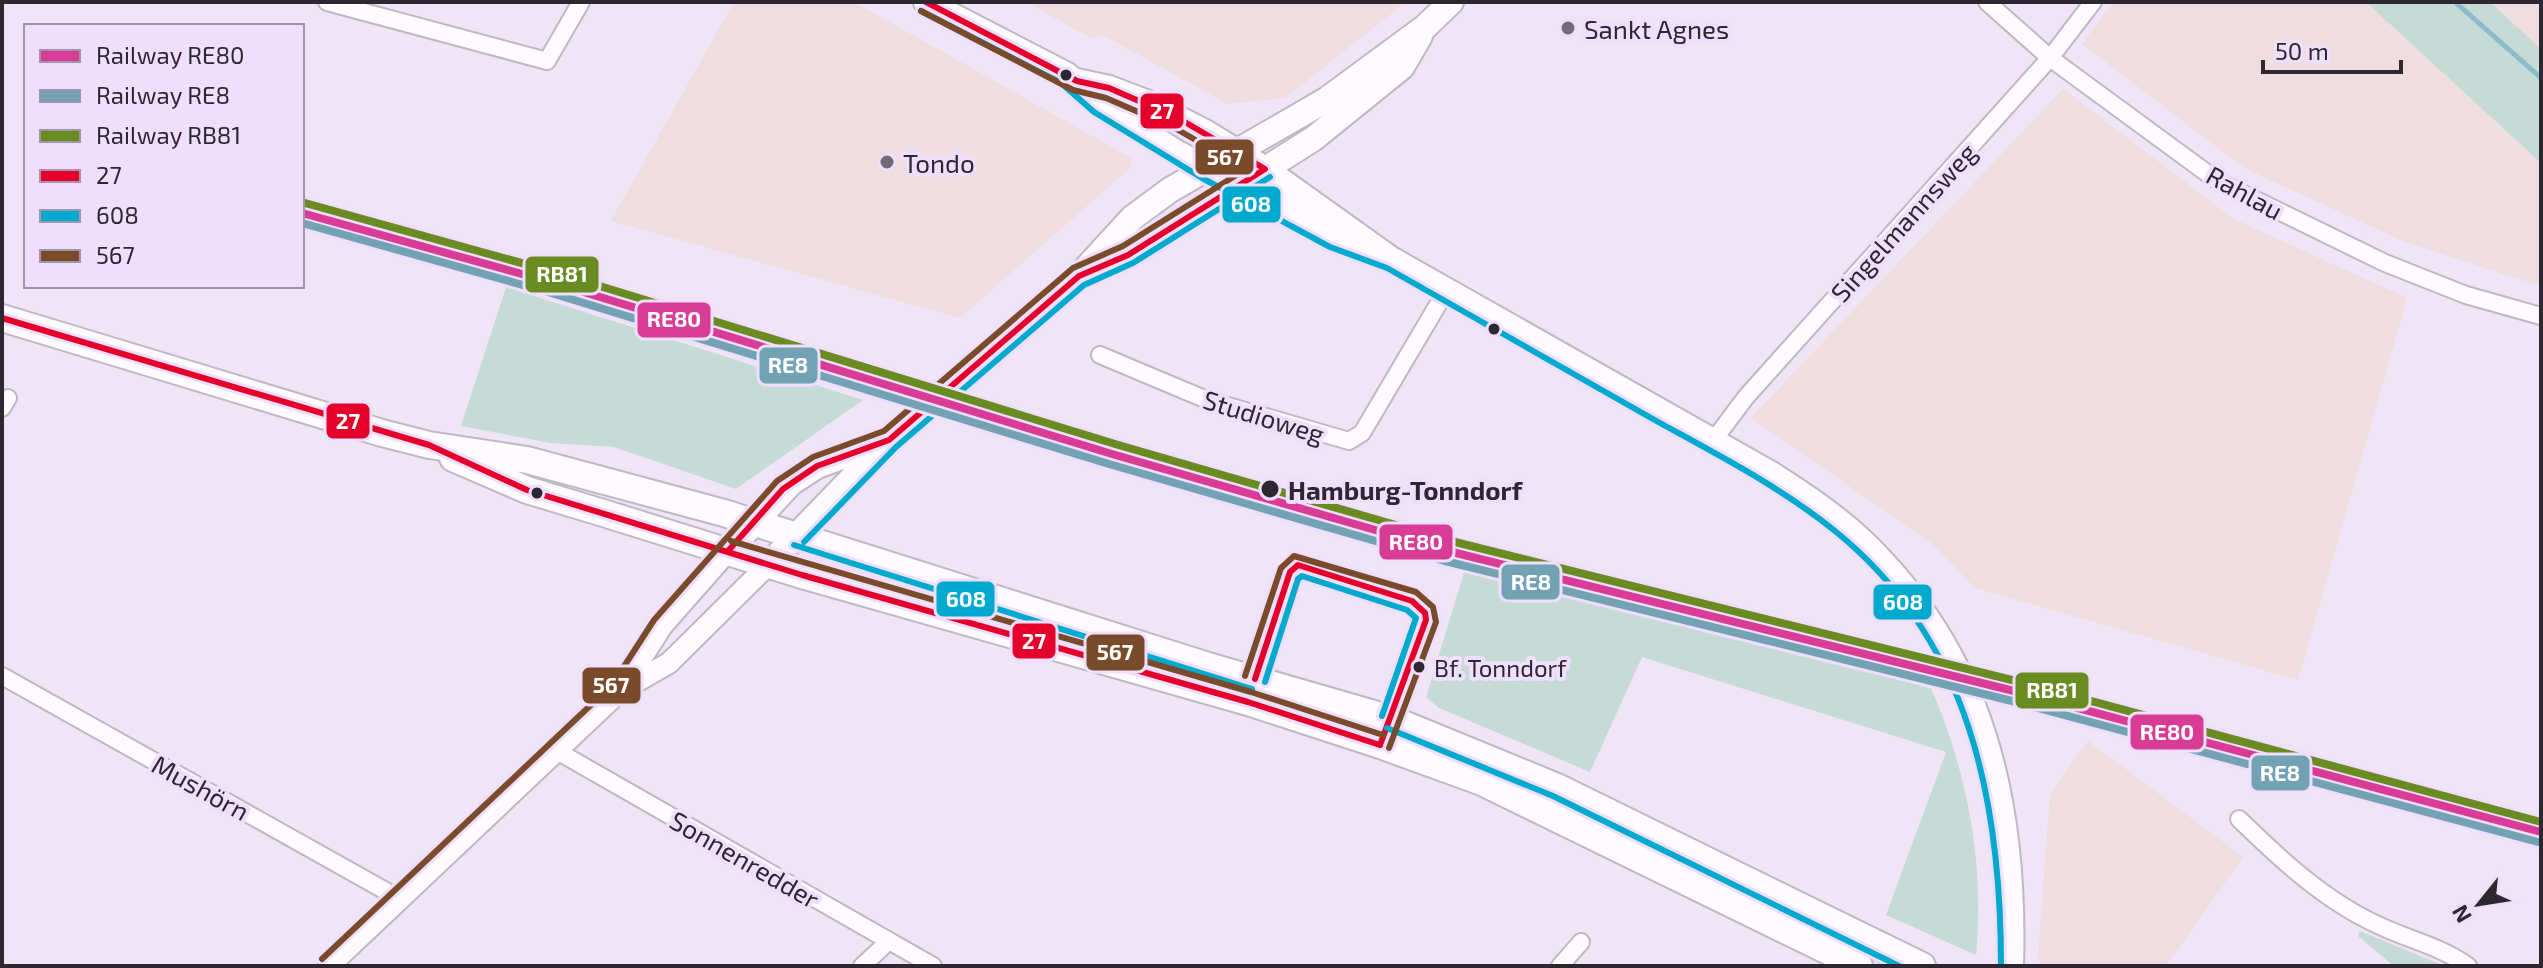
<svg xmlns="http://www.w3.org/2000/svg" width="2543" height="968" viewBox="0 0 2543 968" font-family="'Exo 2',sans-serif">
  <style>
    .commercial { fill: #efdddf }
    .green { fill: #c6dbd5 }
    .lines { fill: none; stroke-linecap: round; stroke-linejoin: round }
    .stream { stroke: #8abccb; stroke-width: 5 }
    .minor-casing { stroke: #bfb7c4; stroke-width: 20 }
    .tertiary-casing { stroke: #bfb7c4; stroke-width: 24 }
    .secondary-casing { stroke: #bfb7c4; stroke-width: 28 }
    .primary-casing { stroke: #bfb7c4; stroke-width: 30 }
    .minor { stroke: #fdfbfe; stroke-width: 16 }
    .tertiary { stroke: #fdfbfe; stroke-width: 20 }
    .secondary { stroke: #fdfbfe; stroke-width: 24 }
    .primary { stroke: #fdfbfe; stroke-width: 26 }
    .bus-1-casing { stroke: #f0dffc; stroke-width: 12 }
    .bus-2-casing { stroke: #f0dffc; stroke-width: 12 }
    .bus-3-casing { stroke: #f0dffc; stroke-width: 12 }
    .bus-1 { stroke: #e4002b; stroke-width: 6 }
    .bus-2 { stroke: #00a9ce; stroke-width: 6 }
    .bus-3 { stroke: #7a4b2a; stroke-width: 6 }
    .rail-1-casing { stroke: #f0dffc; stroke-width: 14 }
    .rail-2-casing { stroke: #f0dffc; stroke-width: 14 }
    .rail-3-casing { stroke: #f0dffc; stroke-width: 14 }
    .rail-1 { stroke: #d83c96; stroke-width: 8 }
    .rail-2 { stroke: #72a2b4; stroke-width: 8 }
    .rail-3 { stroke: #6a8a22; stroke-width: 8 }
    .poi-dot { fill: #716a77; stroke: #f0dffc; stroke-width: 3 }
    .bus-dot { fill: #2d2732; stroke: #f0dffc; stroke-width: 3 }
    .labels { text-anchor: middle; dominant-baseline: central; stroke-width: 8; stroke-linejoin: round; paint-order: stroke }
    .bus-label { font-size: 24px; fill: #2d2732; stroke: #f0dffc; text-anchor: start }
    .poi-label { font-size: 26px; fill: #2d2732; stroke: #f0dffc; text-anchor: start }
    .street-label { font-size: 26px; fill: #2d2732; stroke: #f0dffc }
    .stop-label { font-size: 26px; font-weight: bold; fill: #2d2732; stroke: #f0dffc; text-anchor: start }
    .line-badge { stroke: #f0dffc; stroke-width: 3 }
    .badge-label { font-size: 22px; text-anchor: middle; font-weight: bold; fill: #fff }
  </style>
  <rect width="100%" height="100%" fill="#efe5f6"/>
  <!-- commercial -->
  <g class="commercial">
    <path d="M734,2H854L1131,158V167L960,318L611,221Z"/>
    <path d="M1026,2H1406L1285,98L1228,104L1101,34L1093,39Z"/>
    <path d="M2114,2H2366L2541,163V286L2405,242L2244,168L2082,44Z"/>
    <path d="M2490,2H2541V49Z"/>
    <path d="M2063,89L2234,219L2407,298L2298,680L1975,588L1931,543L1751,418Z"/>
    <path d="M2088,741L2243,857L2166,966H2040L2038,957L2050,794Z"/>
  </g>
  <!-- green -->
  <g class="green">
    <path d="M2366,2H2490L2541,49V163Z"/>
    <path d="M506,287L863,400L736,489L614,447L551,443L461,426Z"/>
    <path d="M825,563L971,609L1015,615L1178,668L823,571Z"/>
    <path d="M1466,566L1931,688C1967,770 1985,865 1976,955L1886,915L1946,752L1642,657L1590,772L1439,708L1426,697Z"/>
    <path d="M1395,730L1460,754L1900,966H1883L1569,812L1389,737Z"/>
    <path d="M2360,931L2437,963L2443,966H2394L2358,936Z"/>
  </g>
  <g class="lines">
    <!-- stream -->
    <path class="stream" d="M2455,2L2541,78"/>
    <!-- minor casing -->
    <g class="minor-casing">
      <g id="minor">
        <path d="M327,2L547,61L581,2"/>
        <path d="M1987,2L2050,58L2219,182L2385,263L2466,295L2541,316"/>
        <path d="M1100,355L1207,400L1349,441L1362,433L1446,291"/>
        <path d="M2,408L8,398"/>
        <path d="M1713,441L1746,397L2050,58L2093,2"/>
        <path d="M2,676L400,899"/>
        <path d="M557,751L933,966"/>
        <path d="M2239,819C2280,859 2325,901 2378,925C2409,940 2440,946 2468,966"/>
        <path d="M862,966L889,941"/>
        <path d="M1560,966L1581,942"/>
      </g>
    </g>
    <!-- tertiary casing -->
    <g class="tertiary-casing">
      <g id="tertiary">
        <path d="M623,687L662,626L728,551"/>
        <path d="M329,966L620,691L669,663L769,564"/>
      </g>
    </g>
    <!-- secondary casing -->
    <g class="secondary-casing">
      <g id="secondary">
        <path d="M926,2L1067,75L1099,103L1176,152L1355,246"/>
        <path d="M1077,81L1109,88L1146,102L1205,132L1265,169L1391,259L1773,475C1804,495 1834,515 1861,540C1983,656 2016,803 2011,966"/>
        <path d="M1085,273L1128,255L1313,139L1402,67L1420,36"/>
        <path d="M728,551L791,483L817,466L883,442"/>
        <path d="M769,564L889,440L1032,319L1079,276L1132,218L1170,190L1326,100L1425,27L1451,2"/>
      </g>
    </g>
    <!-- primary casing -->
    <g class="primary-casing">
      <g id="primary">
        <path d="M2,318L382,433L429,445L527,460L724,513L1208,666L1391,719L1557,787L1922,966"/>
        <path d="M453,458L527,490L600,512L802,575L1248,702L1380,745L1482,782L1859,966"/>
      </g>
    </g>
    <!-- minor -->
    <use href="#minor" class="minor"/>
    <!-- tertiary -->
    <use href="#tertiary" class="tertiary"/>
    <!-- secondary -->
    <use href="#secondary" class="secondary"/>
    <!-- primary -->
    <use href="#primary" class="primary"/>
    <!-- bus-1 casing -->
    <g class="bus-1-casing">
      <g id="bus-1">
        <path d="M2,318L429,445L527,490L802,575L1248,702L1380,745"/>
        <path d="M728,551L783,489L817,466L889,440L1079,276L1128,255L1265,169L1178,118L1109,88L1077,81L926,2"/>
        <path d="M1255,679L1290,572L1298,565L1412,601L1425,613L1426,620L1380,745"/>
      </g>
    </g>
    <!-- bus-2 casing -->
    <g class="bus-2-casing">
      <g id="bus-2">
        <path d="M921,11L1061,83L1094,112L1202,178L1330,247L1387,268C1478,320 1569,371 1660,423C1720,456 1782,488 1835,531C1970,640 2001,801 2001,966"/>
        <path d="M804,542L896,447L1084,285L1133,263L1270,177"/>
        <path d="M794,545L1252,689"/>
        <path d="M1265,682L1298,579L1302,576L1407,610L1416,618L1382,716"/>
        <path d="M1387,728L1553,796L1899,966"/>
      </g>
    </g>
    <!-- bus-3 casing -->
    <g class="bus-3-casing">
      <g id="bus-3">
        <path d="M731,541L1251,692L1383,735"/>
        <path d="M1245,676L1281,568L1294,556L1416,592L1433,607L1436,622L1389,748"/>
        <path d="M322,959L612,685L654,620L777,481L813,457L884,431L1073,268L1123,246L1246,169L1173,127L1106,98L1073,90L921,11"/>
      </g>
    </g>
    <!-- bus-1 -->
    <use href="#bus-1" class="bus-1"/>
    <!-- bus-2 -->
    <use href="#bus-2" class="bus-2"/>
    <!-- bus-3 -->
    <use href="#bus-3" class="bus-3"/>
    <!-- rail-1 casing -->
    <g class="rail-1-casing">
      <path id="rail-1" d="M302,213L551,282L1112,454L1448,551L2018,692L2541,832"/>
    </g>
    <!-- rail-2 casing -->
    <g class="rail-2-casing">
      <path id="rail-2" d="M302,223L548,292L1109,464L1445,561L2016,702L2538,842"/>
    </g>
    <!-- rail-3 casing -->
    <g class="rail-3-casing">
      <path id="rail-3" d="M305,203L554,272L1115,444L1451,541L2020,682L2541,822"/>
    </g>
    <!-- rail-1 -->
    <use href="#rail-1" class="rail-1"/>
    <!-- rail-2 -->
    <use href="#rail-2" class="rail-2"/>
    <!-- rail-3 -->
    <use href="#rail-3" class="rail-3"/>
  </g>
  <!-- markers -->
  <g class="poi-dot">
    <circle cx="1568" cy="28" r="8"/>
    <circle cx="887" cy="162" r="8"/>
  </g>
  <g class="bus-dot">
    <circle cx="1066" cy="75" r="7"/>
    <circle cx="1494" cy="329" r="7"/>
    <circle cx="1270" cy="489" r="10"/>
    <circle cx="537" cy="493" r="7"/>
    <circle cx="1419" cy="667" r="7"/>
  </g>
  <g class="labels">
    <!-- bus labels -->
    <g class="bus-label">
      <text x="1434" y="667">Bf. Tonndorf</text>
    </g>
    <!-- poi labels -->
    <g class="poi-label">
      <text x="1584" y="28">Sankt Agnes</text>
      <text x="903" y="162">Tondo</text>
    </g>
    <!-- street labels -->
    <g class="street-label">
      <text transform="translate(2245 192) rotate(29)">Rahlau</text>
      <text transform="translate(1903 222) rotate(-48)">Singelmannsweg</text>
      <text transform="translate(1264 416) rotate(17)">Studioweg</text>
      <text transform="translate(201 787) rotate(29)">Mushörn</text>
      <text transform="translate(745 859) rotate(30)">Sonnenredder</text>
    </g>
    <!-- stop labels -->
    <g class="stop-label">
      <text x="1288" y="489">Hamburg-Tonndorf</text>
    </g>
  </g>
  <g class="line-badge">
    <rect x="1139" y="92" width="46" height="38" rx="8" fill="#e4002b"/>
    <rect x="1194" y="138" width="61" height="38" rx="8" fill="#7a4b2a"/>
    <rect x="1221" y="185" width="61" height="39" rx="8" fill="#00a9ce"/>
    <rect x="524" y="255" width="76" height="39" rx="8" fill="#6a8a22"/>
    <rect x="636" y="301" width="76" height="38" rx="8" fill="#d83c96"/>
    <rect x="758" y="346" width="61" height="39" rx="8" fill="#72a2b4"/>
    <rect x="325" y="402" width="46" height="38" rx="8" fill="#e4002b"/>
    <rect x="1378" y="523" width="76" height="38" rx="8" fill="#d83c96"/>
    <rect x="1500" y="563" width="61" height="38" rx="8" fill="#72a2b4"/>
    <rect x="935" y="580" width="61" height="38" rx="8" fill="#00a9ce"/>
    <rect x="1872" y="583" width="61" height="38" rx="8" fill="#00a9ce"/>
    <rect x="1011" y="622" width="46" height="38" rx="8" fill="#e4002b"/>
    <rect x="1085" y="633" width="61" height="39" rx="8" fill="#7a4b2a"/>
    <rect x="581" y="666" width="61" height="39" rx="8" fill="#7a4b2a"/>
    <rect x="2014" y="671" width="76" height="39" rx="8" fill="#6a8a22"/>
    <rect x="2129" y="713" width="76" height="38" rx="8" fill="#d83c96"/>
    <rect x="2250" y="754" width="61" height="38" rx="8" fill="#72a2b4"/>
  </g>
  <g class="badge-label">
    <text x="1162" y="119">27</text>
    <text x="1225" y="165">567</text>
    <text x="1251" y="212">608</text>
    <text x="562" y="282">RB81</text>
    <text x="674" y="327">RE80</text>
    <text x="788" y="373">RE8</text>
    <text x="348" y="429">27</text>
    <text x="1416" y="550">RE80</text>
    <text x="1531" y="590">RE8</text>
    <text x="966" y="607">608</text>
    <text x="1903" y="610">608</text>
    <text x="1034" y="649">27</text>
    <text x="1115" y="660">567</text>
    <text x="611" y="693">567</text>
    <text x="2052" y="698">RB81</text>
    <text x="2167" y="740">RE80</text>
    <text x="2280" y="781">RE8</text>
  </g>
  <!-- border -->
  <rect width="2543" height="968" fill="none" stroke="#2d2732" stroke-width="8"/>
  <!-- legend -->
  <rect x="24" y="24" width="280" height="264" fill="#f0dffc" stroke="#a295ab" stroke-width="2"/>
  <rect x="40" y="50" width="40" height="12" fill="#d83c96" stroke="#a295ab" stroke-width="2"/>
  <text x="96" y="64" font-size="24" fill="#2d2732">Railway RE80</text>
  <rect x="40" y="90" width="40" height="12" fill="#72a2b4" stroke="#a295ab" stroke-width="2"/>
  <text x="96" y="104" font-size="24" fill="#2d2732">Railway RE8</text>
  <rect x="40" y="130" width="40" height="12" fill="#6a8a22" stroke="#a295ab" stroke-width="2"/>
  <text x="96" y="144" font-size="24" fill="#2d2732">Railway RB81</text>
  <rect x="40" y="170" width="40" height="12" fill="#e4002b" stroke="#a295ab" stroke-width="2"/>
  <text x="96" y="184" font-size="24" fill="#2d2732">27</text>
  <rect x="40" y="210" width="40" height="12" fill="#00a9ce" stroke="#a295ab" stroke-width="2"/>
  <text x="96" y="224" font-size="24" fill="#2d2732">608</text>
  <rect x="40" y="250" width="40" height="12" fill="#7a4b2a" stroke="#a295ab" stroke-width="2"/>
  <text x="96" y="264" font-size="24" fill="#2d2732">567</text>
  <!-- north arrow -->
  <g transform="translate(2479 904) rotate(240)" stroke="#f0dffc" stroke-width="6" paint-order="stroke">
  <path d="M0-6L14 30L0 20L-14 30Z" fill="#2d2732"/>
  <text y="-12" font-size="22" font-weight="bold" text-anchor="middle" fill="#2d2732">N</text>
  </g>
  <!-- scale -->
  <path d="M2263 60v12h138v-12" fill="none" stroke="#2d2732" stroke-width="4"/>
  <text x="2275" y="60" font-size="24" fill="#2d2732" stroke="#f0dffc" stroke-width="6" paint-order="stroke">50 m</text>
</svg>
